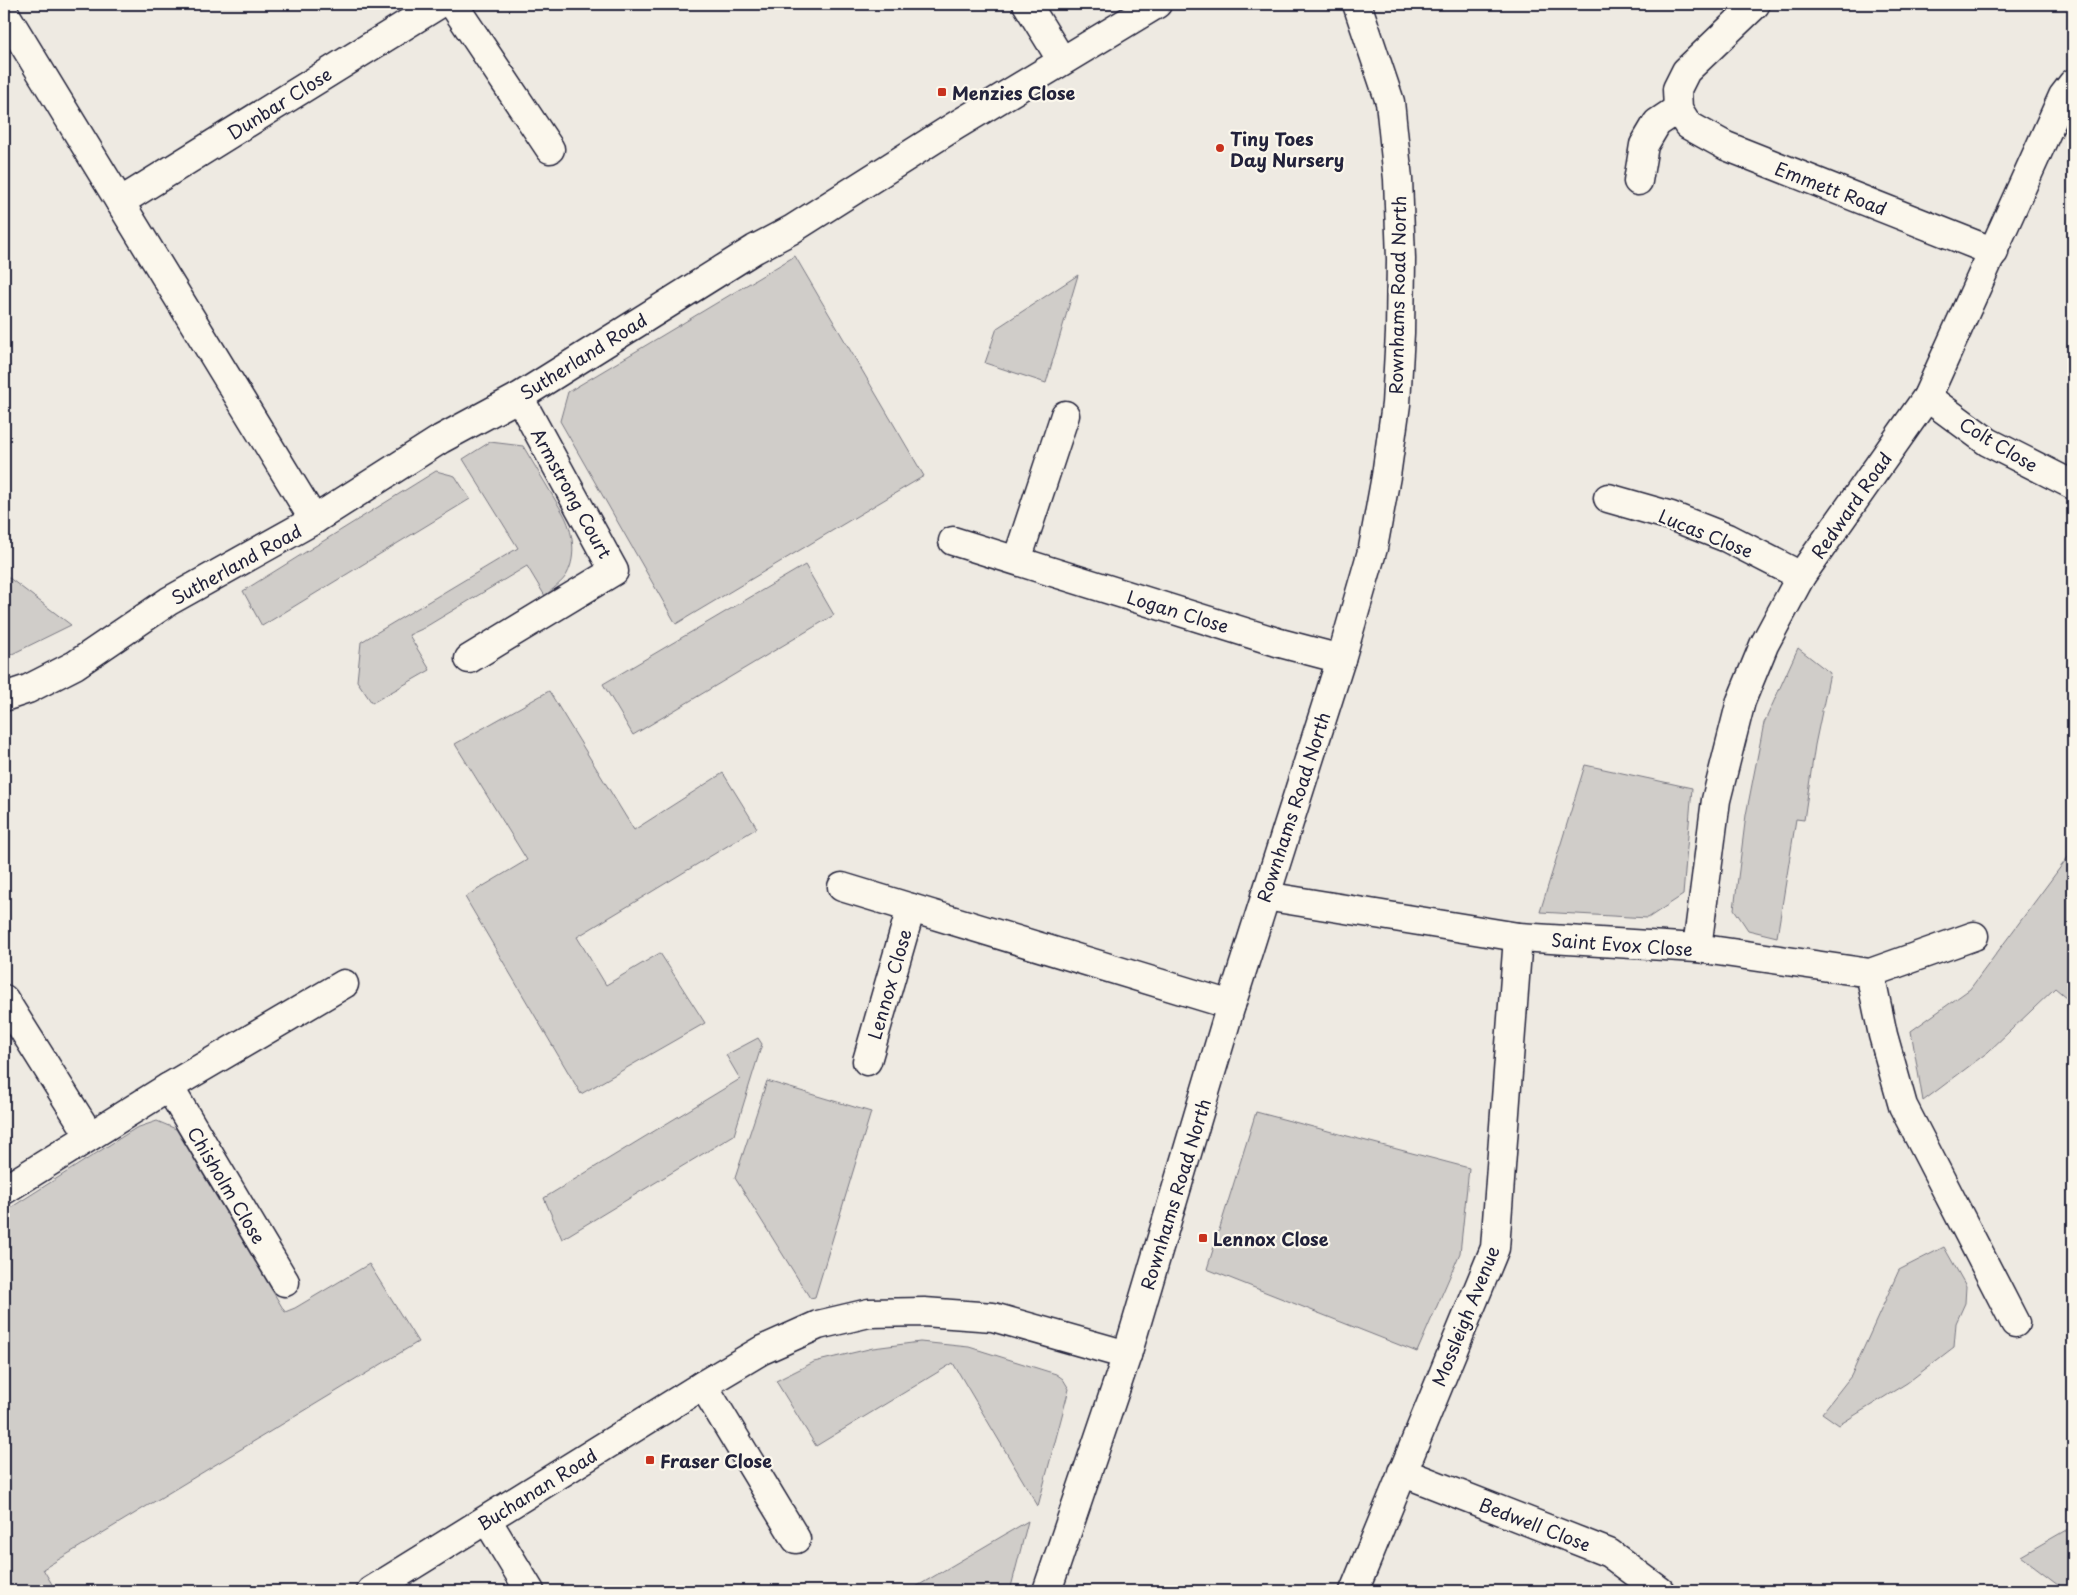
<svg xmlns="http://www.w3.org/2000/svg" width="2077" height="1595" viewBox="0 0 2077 1595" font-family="'Playpen Sans',sans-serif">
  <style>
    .green { fill: #d0cdc9; stroke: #797882 }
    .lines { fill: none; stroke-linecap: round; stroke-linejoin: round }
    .minor-casing { stroke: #22223b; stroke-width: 31 }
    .tertiary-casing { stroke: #22223b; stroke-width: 31 }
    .minor { stroke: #fbf7ec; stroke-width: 28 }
    .tertiary { stroke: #fbf7ec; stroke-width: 28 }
    .poi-dot { fill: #c8321e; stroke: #fbf7ec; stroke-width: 2 }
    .labels { text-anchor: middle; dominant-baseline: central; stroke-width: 4.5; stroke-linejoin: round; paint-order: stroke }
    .poi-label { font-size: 18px; font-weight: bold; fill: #22223b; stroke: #fbf7ec; text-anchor: start }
    .street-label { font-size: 18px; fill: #22223b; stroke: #fbf7ec }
  </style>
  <rect width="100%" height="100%" fill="#eeeae2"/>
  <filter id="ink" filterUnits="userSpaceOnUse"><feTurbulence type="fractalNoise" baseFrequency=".02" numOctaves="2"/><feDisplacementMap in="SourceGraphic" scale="10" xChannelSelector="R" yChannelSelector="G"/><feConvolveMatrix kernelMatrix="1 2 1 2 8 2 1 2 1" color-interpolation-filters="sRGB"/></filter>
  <g filter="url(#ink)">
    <!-- green -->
    <g class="green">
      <path d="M795,256L924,476L676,624L560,421L568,392Z"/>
      <path d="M1078,275L1046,383L985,363L997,328Z"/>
      <path d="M490,442L523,446L563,513C573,531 577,555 567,574C563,582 551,590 545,596L527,566L422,629L409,635L430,670L372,703L357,681L361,642L518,548L463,459Z"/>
      <path d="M436,471L455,476L470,499L262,626L243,591Z"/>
      <path d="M805,565L834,615L633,735L603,684Z"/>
      <path d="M4,574L71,625L4,658Z"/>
      <path d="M1798,648L1830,673L1815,745L1804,820L1796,819L1777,937L1748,930L1734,909L1746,815L1764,723Z"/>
      <path d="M549,691L634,830L723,773L757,828L577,937L606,985L660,953L705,1023L581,1094L465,897L527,860L455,744Z"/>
      <path d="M1585,765L1692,788L1683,895L1648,918L1540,912Z"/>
      <path d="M2073,779V1003L2055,988L1988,1052L1923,1101L1911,1031L1970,989L2068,857Z"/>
      <path d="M758,1038L762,1044L734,1135L562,1239L544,1198L740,1079L726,1055Z"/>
      <path d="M767,1081L871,1112L815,1297L810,1298L735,1178Z"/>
      <path d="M1256,1112L1469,1168L1460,1253L1417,1352L1207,1269Z"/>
      <path d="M157,1121L176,1129L285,1312L295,1308L369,1264L418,1342L43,1569L56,1591H4V1212L136,1128Z"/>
      <path d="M1944,1247L1966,1286L1965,1303L1956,1323L1954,1347L1907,1383L1839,1425L1822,1413L1851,1376L1899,1270Z"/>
      <path d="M920,1342L969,1347L1056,1374L1063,1379L1069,1389L1038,1506L953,1363L816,1446L776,1381L814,1362L873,1348Z"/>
      <path d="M1028,1521L1010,1591H909Z"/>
      <path d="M2073,1526V1591H2067L2021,1556Z"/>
    </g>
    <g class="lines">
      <!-- minor casing -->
      <g class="minor-casing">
        <g id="minor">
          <path d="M453,4L550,149"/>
          <path d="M1027,4L1062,61"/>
          <path d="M1755,5L1686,71L1677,89L1678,109L1688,125L1726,146L1994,252"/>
          <path d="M4,12L314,520"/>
          <path d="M1638,181L1644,145L1657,123L1678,109"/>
          <path d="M120,202L439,4"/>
          <path d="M1927,397L1988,442L2073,485"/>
          <path d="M1608,498L1671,516L1727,538L1801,576"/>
          <path d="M953,541L1280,643L1341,659"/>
          <path d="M1017,560L1065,415"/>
          <path d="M469,659L614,571L519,397"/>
          <path d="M4,697L28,689L75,665L169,601L314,520L441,439L519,397L755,249L791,230L955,126L1157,4"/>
          <path d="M842,887L1231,1005"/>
          <path d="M1265,896L1518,937L1697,948L1870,973L1974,936"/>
          <path d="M1697,948L1716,800L1741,701L1764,645L1801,576L1927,397L2063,96L2073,83"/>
          <path d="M1870,973L1883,1035L1903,1106L2015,1323"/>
          <path d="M4,999L90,1136"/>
          <path d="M867,1061L911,908"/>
          <path d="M169,1087L285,1282"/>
          <path d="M4,1190L169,1087L344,984"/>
          <path d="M703,1385L796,1539"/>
          <path d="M1402,1472L1609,1553L1660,1591"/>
          <path d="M487,1520L530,1591"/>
          <path d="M371,1591L703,1385L762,1350L818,1325L869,1313L924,1312L993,1317L1127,1355"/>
          <path d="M1354,1591L1495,1248L1518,937"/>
        </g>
      </g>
      <!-- tertiary casing -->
      <g class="tertiary-casing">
        <path id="tertiary" d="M1047,1591L1127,1355L1231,1005L1341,659L1373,548L1386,476L1396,404L1400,333L1401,259L1398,179L1390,102L1357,4"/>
      </g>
      <!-- minor -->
      <use href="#minor" class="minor"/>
      <!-- tertiary -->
      <use href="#tertiary" class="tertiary"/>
    </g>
  </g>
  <!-- markers -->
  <g class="poi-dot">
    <rect x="937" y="87" width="10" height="10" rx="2.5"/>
    <circle cx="1220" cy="148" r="5"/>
    <rect x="1198" y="1233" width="10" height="10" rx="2.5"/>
    <rect x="645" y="1455" width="10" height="10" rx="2.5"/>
  </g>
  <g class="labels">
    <!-- poi labels -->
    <g class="poi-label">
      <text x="952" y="92">Menzies Close</text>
      <text x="1230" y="138">Tiny Toes<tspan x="1230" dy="21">Day Nursery</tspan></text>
      <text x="1213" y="1238">Lennox Close</text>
      <text x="660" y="1460">Fraser Close</text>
    </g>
    <!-- street labels -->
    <g class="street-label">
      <text transform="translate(279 103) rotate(-32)">Dunbar Close</text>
      <text transform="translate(1831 188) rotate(21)">Emmett Road</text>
      <text transform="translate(1397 295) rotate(-89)">Rownhams Road North</text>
      <text transform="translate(583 356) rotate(-32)">Sutherland Road</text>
      <text transform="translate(1999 444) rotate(31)">Colt Close</text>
      <text transform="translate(572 493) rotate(61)">Armstrong Court</text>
      <text transform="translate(1851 505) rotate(-55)">Redward Road</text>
      <text transform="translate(1706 533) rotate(22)">Lucas Close</text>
      <text transform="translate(236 564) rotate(-29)">Sutherland Road</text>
      <text transform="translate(1178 611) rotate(17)">Logan Close</text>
      <text transform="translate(1293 807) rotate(-72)">Rownhams Road North</text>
      <text transform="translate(1622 944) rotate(4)">Saint Evox Close</text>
      <text transform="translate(889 984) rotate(-74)">Lennox Close</text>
      <text transform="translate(227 1185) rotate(59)">Chisholm Close</text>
      <text transform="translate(1175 1194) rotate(-73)">Rownhams Road North</text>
      <text transform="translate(1465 1316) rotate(-68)">Mossleigh Avenue</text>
      <text transform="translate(537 1489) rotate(-32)">Buchanan Road</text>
      <text transform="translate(1535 1524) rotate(21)">Bedwell Close</text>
    </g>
  </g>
  <!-- margin -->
  <rect width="2077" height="1595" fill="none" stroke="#fbf7ec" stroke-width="20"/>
  <rect x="10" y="10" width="2057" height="1575" fill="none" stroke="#22223b" stroke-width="2" filter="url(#ink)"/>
</svg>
